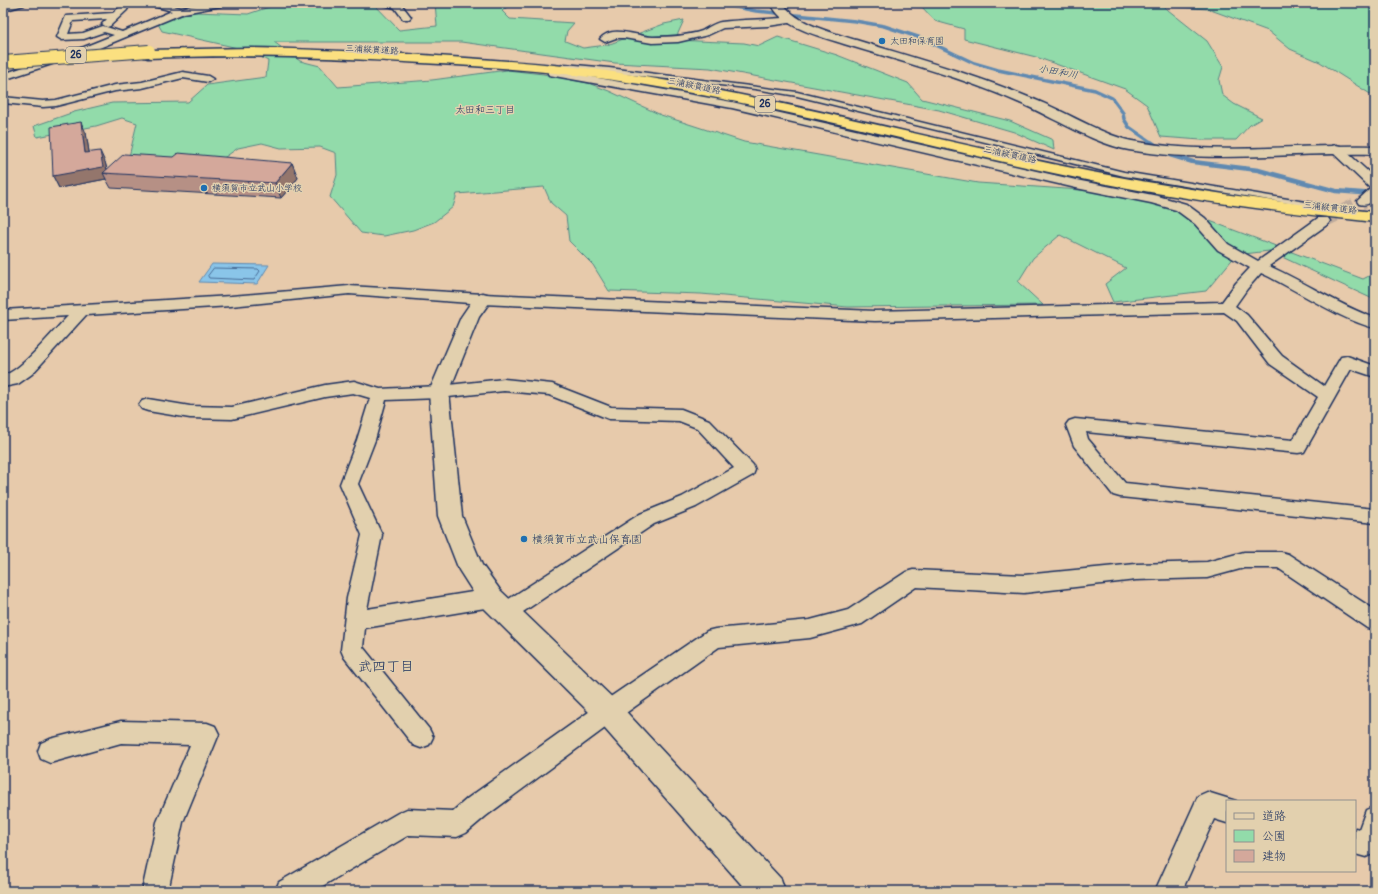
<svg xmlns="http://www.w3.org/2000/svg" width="1378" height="894" viewBox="0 0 1378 894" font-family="Pangolin,'Klee One',sans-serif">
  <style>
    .green { fill: #92dbaa; stroke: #568584 }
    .water { fill: #8ac5e9; stroke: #5e89b1 }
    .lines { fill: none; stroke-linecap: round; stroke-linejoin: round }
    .shore { stroke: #476b96; stroke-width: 1 }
    .stream-far1 { stroke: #5e89b1; stroke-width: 3.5 }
    .stream { stroke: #5e89b1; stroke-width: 4.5 }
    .street-tunnel { stroke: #beab9c; stroke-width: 14; stroke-dasharray: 14 7; stroke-linecap: butt }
    .lane-casing { stroke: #1b2f5e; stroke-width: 3 }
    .street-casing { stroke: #1b2f5e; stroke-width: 3 }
    .secondary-casing { stroke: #1b2f5e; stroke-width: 3 }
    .highway-casing { stroke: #1b2f5e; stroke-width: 3 }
    .lane { fill: #e2d0ae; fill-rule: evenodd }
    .street { fill: #e2d0ae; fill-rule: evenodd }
    .secondary { fill: #e2d0ae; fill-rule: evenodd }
    .highway { fill: #fbe080; fill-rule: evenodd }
    .highway-bridge-casing { stroke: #1b2f5e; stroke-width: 14; stroke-linecap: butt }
    .highway-bridge { stroke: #fbe080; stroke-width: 12 }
    .wall { fill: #b69085; stroke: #1b2f5e }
    .shaded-wall { fill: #94766c; stroke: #1b2f5e }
    .building { fill: #d4a89b; stroke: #1b2f5e }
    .poi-dot { fill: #1f6fb2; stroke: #e2d0ae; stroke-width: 1.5 }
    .labels { text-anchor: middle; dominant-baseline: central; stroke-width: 3; stroke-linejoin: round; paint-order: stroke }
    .far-poi-label { font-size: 9px; fill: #1b2f5e; stroke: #e2d0ae; text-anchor: start }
    .far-street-label { font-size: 9px; fill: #1b2f5e; stroke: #e2d0ae }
    .shield { fill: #e2d0ae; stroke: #575f76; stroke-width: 1 }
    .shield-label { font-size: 10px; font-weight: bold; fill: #1b2f5e }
    .far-water-label { font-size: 10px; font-style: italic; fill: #263e6c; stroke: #e2d0ae }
    .far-neighbourhood-label { font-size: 10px; fill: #1b2f5e; stroke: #e2d0ae }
    .poi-label { font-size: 11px; fill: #1b2f5e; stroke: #e2d0ae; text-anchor: start }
    .near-neighbourhood-label { font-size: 14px; fill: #1b2f5e; stroke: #e2d0ae }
  </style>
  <rect width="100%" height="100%" fill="#e7caab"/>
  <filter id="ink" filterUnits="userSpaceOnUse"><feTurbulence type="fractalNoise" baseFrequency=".025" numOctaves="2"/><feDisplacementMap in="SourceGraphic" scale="8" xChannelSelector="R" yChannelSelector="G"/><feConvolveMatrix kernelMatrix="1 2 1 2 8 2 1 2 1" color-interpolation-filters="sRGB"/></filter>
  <g filter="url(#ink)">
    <!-- green -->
    <g class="green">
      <path d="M281,3H373L399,30L437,26L435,3H512L502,11L510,19L574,23L567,31L565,41L583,48L607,45L664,24L684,20L675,40L744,43L759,46L778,37L837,55L908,83L922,99L1010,121L1053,140L1054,150L1014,132L939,110L710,68L615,63L461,42H274L300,61L320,66L338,87L432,80L507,70L543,74L588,83L609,91L661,115L744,142L978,183L1125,193L1194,215L1363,279L1375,273V300L1269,251L1236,255L1206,291L1113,302L1105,284L1126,268L1060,235L1033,258L1018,282L1043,305L848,307L701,294L609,291L593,265L569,241L566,216L551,203L544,187L457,194L453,207L434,222L413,230L384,236L361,233L330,197L337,175L336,153L320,147L281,148L262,143L238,148L212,166L128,161L137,123L122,118L96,126L37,137L34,126L74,112L112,103L188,102L207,85L266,77L268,61L247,50L162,31L157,22L195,12L248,14Z"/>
      <path d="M877,3H1375V97L1320,62L1290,49L1268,31L1208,9L1163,6L1207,41L1223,67L1219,80L1222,95L1234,104L1262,118L1250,125L1236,140H1201L1161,137L1147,105L1125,89L1036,57L964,39V29L935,21L922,7Z"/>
    </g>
    <!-- water -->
    <path class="water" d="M212,264L269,265L257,284L199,282Z"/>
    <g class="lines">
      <!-- shore -->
      <path class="shore" d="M214,268L258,269L260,271L254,280L209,278L208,276Z"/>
      <!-- stream-far1 -->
      <path class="stream-far1" d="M716,3L756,11L855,21L884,26L921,38L974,63L998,70L1095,90L1112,98L1123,113L1124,119L1129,127L1152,143"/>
      <!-- stream -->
      <path class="stream" d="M1151,142L1170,155L1193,162L1258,170L1336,191L1375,194"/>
      <!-- street-tunnel -->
      <path class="street-tunnel" d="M1323,221L1364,201"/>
      <!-- lane casing -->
      <g class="lane-casing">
        <path id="lane" d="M564,64L609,68L797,92L1124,172L1324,205L1327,207L1324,209L1124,176L797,96L755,89L562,67L561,66Z"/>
      </g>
      <!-- street casing -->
      <g class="street-casing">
        <g id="street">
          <path d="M11,3H26L24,5L3,11V5Z"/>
          <path d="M120,3H130L127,10L110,26L107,27L102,24L107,19L73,21L68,34L83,33L103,26L122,32L172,11L150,5L148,3H163L181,8L207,3H226L221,6L184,13L92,51L3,80V74L84,47L114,35L104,32L84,39L62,40L57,37L66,16L113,13L120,7Z"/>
          <path d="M383,3L401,4L411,17L409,19H403L395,8L385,5Z"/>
          <path d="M792,17L795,18L797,20L795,22L768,26L723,28L708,35L678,42L652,43L624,38H616L605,42L600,39C613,24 637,37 653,37C669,37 687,36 702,31C708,28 714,23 721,22C745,19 769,20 792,17Z"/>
          <path d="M553,70L732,102L1076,180L1158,196L1186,204L1205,218L1228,244L1258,261L1318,218H1328L1330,221L1328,224L1269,266C1305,282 1338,305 1375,318V328C1336,318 1298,290 1261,273L1247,289L1235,306L1247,315L1282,356L1324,386L1341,357L1347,356L1375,366V377L1351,369L1304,452L1298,453L1086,432L1088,439L1125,483L1375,509V523L1120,497L1113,495L1074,446L1066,425L1069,421L1075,419L1293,440L1318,397L1270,364L1237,321L1224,312L875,321L483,304L349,294L231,306L86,315L32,374L18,384L3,387V375C19,374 55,329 68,316L3,320V310L231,296L349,286L483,294L875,311L1222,302L1236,283L1250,268L1218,250L1195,224L1176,210L1151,203L1076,188L732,108L549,75L548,73L549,71Z"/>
          <path d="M183,72L208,76L213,79L208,82L183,78L142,88L115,91L56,106L43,107L3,103V97L43,101L56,100L115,85L142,82Z"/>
          <path d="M1336,145L1340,146L1375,178V199C1370,203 1367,206 1359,204L1357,201L1370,189L1374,188H1370L1332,152L1330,149L1332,146Z"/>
          <path d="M504,379L552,384L611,407L681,409L709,420L753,465L755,470L753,475L696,507L654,524L514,618L506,621L498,618L495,612L498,606L640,514L682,497L734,468L697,428L679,421L609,419L549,395L504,391L439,398L386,400L375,440L358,484L382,535L367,609L491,589L498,592L502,598L498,604L491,607L365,628L363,647L429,729L433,737L429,745L421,748L413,745L344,657L341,650L347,598L362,535L340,484L357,440L370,398L353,393L325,397L232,419L190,418L148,411L142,409L139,405L142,401L148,399L190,406L232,407L325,385L354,381L380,389L439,386Z"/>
          <path d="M1244,552H1281L1288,554L1375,610V630L1367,628L1278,568H1244L1207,578L1136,580L1024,593L916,587L862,624L810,638L719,647L616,720L486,816L466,833L457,837L409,835L314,891H275L279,882L398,813L407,809L453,811L468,798L600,704L707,631L715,629L810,620L848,610L906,572L913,570L1024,575L1136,564L1207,562Z"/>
          <path d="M121,721L207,723L215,726L219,734L183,822L168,891H142L157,822L190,745L121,743L50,763L41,759L38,751L41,743L50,739Z"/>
          <path d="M1207,792L1236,801H1227V823L1214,819L1182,891H1155L1198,796Z"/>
          <path d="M1375,806V853L1366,857L1355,854V828L1359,829L1366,810Z"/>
        </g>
      </g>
      <!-- secondary casing -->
      <g class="secondary-casing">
        <g id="secondary">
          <path d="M771,3H783C795,24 834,33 856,40C914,58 973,74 1028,97C1050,105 1070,116 1091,126C1104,132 1117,138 1132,141C1212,156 1294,144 1375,146V154C1293,152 1210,164 1129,150C1092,143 1055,118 1020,103C964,78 903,62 844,44C825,38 791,29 778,14C775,11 773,7 771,3Z"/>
          <path d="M483,293L490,295L492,299L479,317L449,392L462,516L482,565L500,590L618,703L781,879L785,891H747L598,721L482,606L459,570L438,516L429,392L461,317L476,295Z"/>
        </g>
      </g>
      <!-- highway casing -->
      <g class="highway-casing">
        <path id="highway" d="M251,48C309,49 366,52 423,55C495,60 567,64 639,76C791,101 941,142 1092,172C1186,190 1280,203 1375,212V222C1280,212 1185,200 1091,181C940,150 792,109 640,84C568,72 495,67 422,63C331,57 240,54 148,58L144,57L142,54L144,51L148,50Z"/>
      </g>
      <!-- lane -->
      <use href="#lane" class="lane"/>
      <!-- street -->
      <use href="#street" class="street"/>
      <!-- secondary -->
      <use href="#secondary" class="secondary"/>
      <!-- highway -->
      <use href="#highway" class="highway"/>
      <!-- highway-bridge casing -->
      <g class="highway-bridge-casing">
        <path id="highway-bridge" d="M3,62L149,51"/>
      </g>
      <!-- highway-bridge -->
      <use href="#highway-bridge" class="highway-bridge"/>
    </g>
    <!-- wall -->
    <path class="wall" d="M86,133L89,152L105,162L107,169L292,163L298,178L281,198L111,188L106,179L59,188L53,176Z"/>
    <!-- shaded-wall -->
    <g class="shaded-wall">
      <path d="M81,122L86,133L91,164L85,153Z"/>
      <path d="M100,151L105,162L108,174L103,173L106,179L59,188L53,176Z"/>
      <path d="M292,163L298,178L281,198L275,183Z"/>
    </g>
    <!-- building -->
    <g class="building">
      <path d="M81,122L85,153L100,151L103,167L53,176L51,127Z"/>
      <path d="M178,153L292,163L275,183L103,173L124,154L173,157Z"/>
    </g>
  </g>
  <!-- markers -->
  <g class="poi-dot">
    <circle cx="882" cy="41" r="4"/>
    <circle cx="204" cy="188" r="4"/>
    <circle cx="524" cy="539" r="4"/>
  </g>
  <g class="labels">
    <!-- far-poi labels -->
    <g class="far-poi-label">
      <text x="890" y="41">太田和保育園</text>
      <text x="212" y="188">横須賀市立武山小学校</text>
    </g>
    <!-- far-street labels -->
    <g class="far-street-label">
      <text transform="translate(372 50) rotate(3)">三浦縦貫道路</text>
      <text transform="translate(694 86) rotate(11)">三浦縦貫道路</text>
      <text transform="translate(1010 155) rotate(12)">三浦縦貫道路</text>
      <text transform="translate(1330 208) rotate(6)">三浦縦貫道路</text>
    </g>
    <!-- shield labels -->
    <g class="shield">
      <rect x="66" y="47" width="20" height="16" rx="3"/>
      <rect x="755" y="96" width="20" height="16" rx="3"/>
    </g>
    <g class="shield-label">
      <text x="76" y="55">26</text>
      <text x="765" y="104">26</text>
    </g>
    <!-- far-water labels -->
    <g class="far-water-label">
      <text transform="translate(1058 72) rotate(11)">小田和川</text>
    </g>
    <!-- far-neighbourhood labels -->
    <g class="far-neighbourhood-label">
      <text x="485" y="110">太田和三丁目</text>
    </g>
    <!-- poi labels -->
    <g class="poi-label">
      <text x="532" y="539">横須賀市立武山保育園</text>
    </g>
    <!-- near-neighbourhood labels -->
    <g class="near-neighbourhood-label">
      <text x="386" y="666">武四丁目</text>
    </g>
  </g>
  <!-- margin -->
  <rect width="1378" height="894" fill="none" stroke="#e2d0ae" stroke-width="16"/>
  <rect x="8" y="8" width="1362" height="878" fill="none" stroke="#1b2f5e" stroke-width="1.5" filter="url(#ink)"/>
  <!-- legend -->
  <rect x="1226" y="800" width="130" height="72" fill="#e2d0ae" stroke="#92908e"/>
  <rect x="1234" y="813" width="20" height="6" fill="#e2d0ae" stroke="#92908e"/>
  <text x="1262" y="820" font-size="12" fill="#1b2f5e">道路</text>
  <rect x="1234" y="830" width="20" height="12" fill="#92dbaa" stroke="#92908e"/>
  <text x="1262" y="840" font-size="12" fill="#1b2f5e">公園</text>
  <rect x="1234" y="850" width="20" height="12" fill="#d4a89b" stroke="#92908e"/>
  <text x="1262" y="860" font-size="12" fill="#1b2f5e">建物</text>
</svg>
